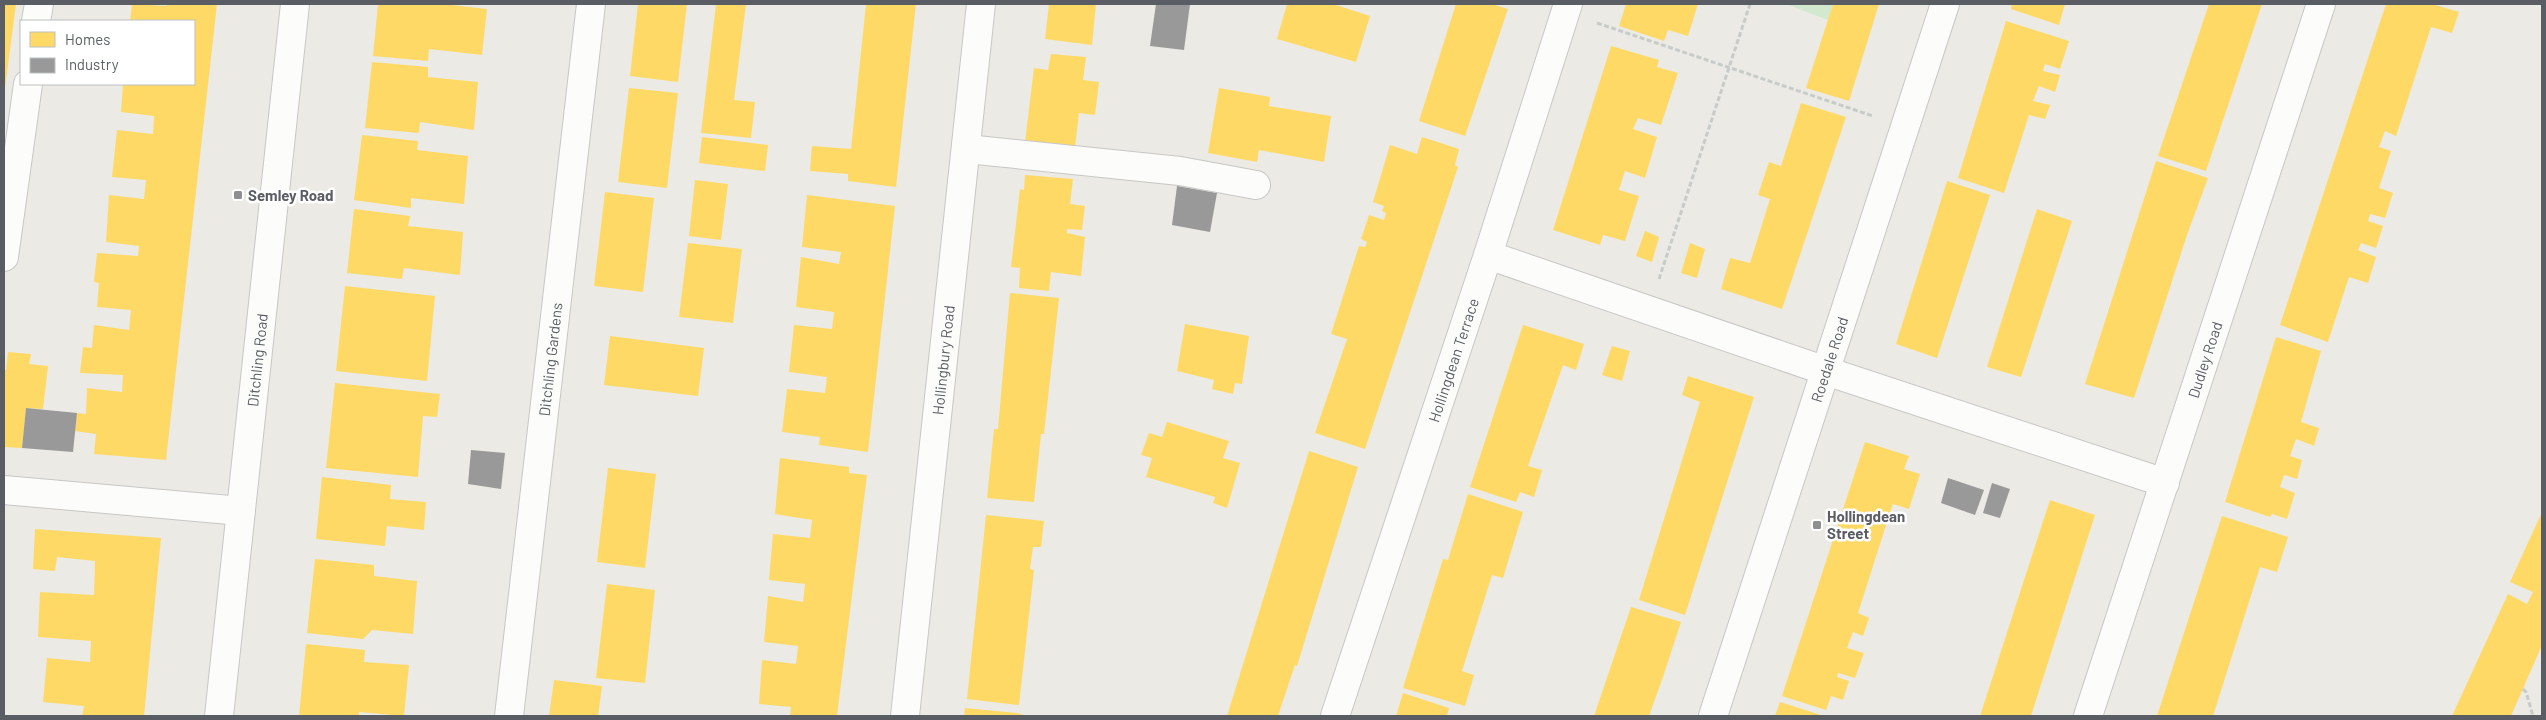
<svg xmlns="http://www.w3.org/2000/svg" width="2546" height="720" viewBox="0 0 2546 720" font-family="Barlow,sans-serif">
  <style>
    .green { fill: #d2e8cf }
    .homes { fill: #ffd966 }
    .industry { fill: #999 }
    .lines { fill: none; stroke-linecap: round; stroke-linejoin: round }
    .minor-casing { stroke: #c7c7c6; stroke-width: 30 }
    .path { stroke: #c7ccc9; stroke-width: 3; stroke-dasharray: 5 2.5; stroke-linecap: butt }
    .minor { stroke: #fcfcfb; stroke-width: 28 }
    .poi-dot { fill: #8d8f91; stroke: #fff; stroke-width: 2 }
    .labels { text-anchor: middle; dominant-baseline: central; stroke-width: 5; stroke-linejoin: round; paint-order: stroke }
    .poi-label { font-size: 15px; font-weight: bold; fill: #5a5e64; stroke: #fff; text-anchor: start }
    .street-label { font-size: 15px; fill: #5a5e64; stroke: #fff }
  </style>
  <rect width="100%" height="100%" fill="#ebeae5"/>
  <!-- green -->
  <path class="green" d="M1786,4H1833L1828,20Z"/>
  <!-- homes -->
  <g class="homes">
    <path d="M4,4H16L5,88H4Z"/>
    <path d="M132,4L166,6V4H217L166,460L94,454L96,434L75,431L77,413L86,414L87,388L122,392L123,375L80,373L83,347L92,348L94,325L129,330L131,310L97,307L99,283L94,282L97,253L138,256L139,246L106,242L109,195L144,199L146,180L112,177L117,130L153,134L154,116L121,112L123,84H194V21H130Z"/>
    <path d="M378,4H442L487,9L482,55L429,49L428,61L373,56Z"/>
    <path d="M638,4H687L678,82L630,76Z"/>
    <path d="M716,4H746L734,100L755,102L751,138L701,133Z"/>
    <path d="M866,4H916L896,187L848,181V174L810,171L812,146L851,149Z"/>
    <path d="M1049,4H1096L1092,45L1045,39Z"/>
    <path d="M1287,4H1333L1370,16L1356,62L1277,39Z"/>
    <path d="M1456,4H1492L1508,9L1465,136L1419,121Z"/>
    <path d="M1626,4H1698L1688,36L1668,30L1664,41L1619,26Z"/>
    <path d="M1833,4H1879L1849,101L1806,88Z"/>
    <path d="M2012,4H2065L2059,25L2011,9Z"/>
    <path d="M2209,4H2262L2206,171L2158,156Z"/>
    <path d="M2386,4H2432L2459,12L2452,33L2431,27L2396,136L2385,131L2379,147L2391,151L2379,188L2393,193L2385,218L2370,214L2368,221L2383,226L2376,248L2361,243L2358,250L2376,257L2368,283L2349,277L2328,342L2280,325Z"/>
    <path d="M2006,21L2069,41L2060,69L2045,64L2043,71L2060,75L2055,92L2039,86L2033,101L2050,105L2045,119L2029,115L2004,193L1958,178Z"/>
    <path d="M1611,46L1659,60L1657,67L1678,73L1661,125L1638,118L1633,129L1657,137L1645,178L1625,171L1622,180L1619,190L1639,196L1625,241L1603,235L1600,245L1553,230Z"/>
    <path d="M1051,54L1086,57L1083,80L1099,82L1095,115L1079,113L1075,147L1025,142L1034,68L1048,70Z"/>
    <path d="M372,62L428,67V77L478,82L474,130L420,122L419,133L365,128Z"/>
    <path d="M629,88L678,93L667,188L618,182Z"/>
    <path d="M1219,88L1270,97L1269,106L1331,116L1324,162L1259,150L1257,162L1208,153Z"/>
    <path d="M1801,103L1846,117L1782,309L1721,289L1730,258L1750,263L1770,199L1758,195L1769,162L1781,166Z"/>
    <path d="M362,135L418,141L417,150L468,156L464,204L411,198V208L354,200Z"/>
    <path d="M702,137L768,145L765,171L699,163Z"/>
    <path d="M1422,137L1459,149L1455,165L1458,167L1365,449L1315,433L1347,339L1331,334L1359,246L1365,247L1367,242L1361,239L1369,215L1384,220L1386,213L1382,211L1384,206L1373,202L1390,145L1417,154Z"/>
    <path d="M2156,161L2208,178L2187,235L2134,398L2085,384Z"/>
    <path d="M1025,175L1073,179L1070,204L1085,206L1082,230L1067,229V233L1085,237L1081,276L1051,272L1049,291L1019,288L1020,268L1011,267L1020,189L1024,190Z"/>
    <path d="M695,180L728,184L721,240L689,236Z"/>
    <path d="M1947,181L1990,195L1937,358L1896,344Z"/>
    <path d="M605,192L654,198L643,292L594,286Z"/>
    <path d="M807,195L895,206L868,452L819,445L820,437L782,432L787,389L825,393L827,377L789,372L794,325L832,329L833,321L834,312L796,307L801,257L839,264L841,252L802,247Z"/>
    <path d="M354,209L410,216L408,226L463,232L460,275L404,268L402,279L347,273Z"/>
    <path d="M2037,209L2072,221L2021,377L1987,367Z"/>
    <path d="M1645,231L1659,237L1652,262L1636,256Z"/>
    <path d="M688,243L742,249L733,323L679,317Z"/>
    <path d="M1690,243L1705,249L1697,278L1681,273Z"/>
    <path d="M345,286L435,296L427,381L336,371Z"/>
    <path d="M1010,293L1059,298L1044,434H1041L1034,502L987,498L994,429H998Z"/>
    <path d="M1185,324L1249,336L1242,384L1235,383L1233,394L1212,389L1214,380L1177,371Z"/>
    <path d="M1523,325L1584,344L1576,370L1563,365L1528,466L1542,470L1534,497L1520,492L1516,502L1470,487Z"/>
    <path d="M610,336L704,348L698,396L604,385Z"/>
    <path d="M2276,337L2321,351L2301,422L2319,428L2314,446L2296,439L2290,456L2302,460L2297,479L2284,475L2280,487L2295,493L2287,519L2272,514L2270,517L2225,502Z"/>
    <path d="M1612,346L1630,351L1622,381L1602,375Z"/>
    <path d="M8,352L31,354L29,364L48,366L43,409L26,408L22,448L4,447V370H6Z"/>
    <path d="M1688,376L1754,397L1685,615L1639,600L1700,402L1682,395Z"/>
    <path d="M335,383L440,394L437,417L423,416L418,477L326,468Z"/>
    <path d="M1167,422L1229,441L1223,458L1240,463L1227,508L1213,503L1215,497L1146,477L1152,458L1141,455L1149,433L1162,437Z"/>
    <path d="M1865,442L1909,456L1904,469L1920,474L1909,509L1893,504L1888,519L1858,613L1869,618L1863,636L1853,632L1847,648L1864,653L1855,678L1838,673L1837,677L1849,681L1843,700L1831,696L1826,710L1782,696Z"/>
    <path d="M1309,451L1358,467L1297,666L1295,665L1278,716H1227Z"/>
    <path d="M780,458L849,467V473L867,475L837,716L790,715L791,707L759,704L762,660L796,664L798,646L764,642L768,596L803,602L805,584L769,580L773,534L810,538L812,520L775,514Z"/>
    <path d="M608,468L656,474L645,568L597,562Z"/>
    <path d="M322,477L391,485L390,499L426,502L424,530L387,526L385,546L316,539Z"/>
    <path d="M1468,494L1523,512L1503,578L1492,575L1462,671L1474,675L1465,706L1403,688L1443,559L1448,560Z"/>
    <path d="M2050,500L2095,515L2031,716H1980Z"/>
    <path d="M2542,512V645L2511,716H2452L2508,594L2527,604L2533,592L2510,582Z"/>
    <path d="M986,515L1044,521L1041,547H1033L1030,569L1034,570L1019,705L967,699Z"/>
    <path d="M2222,516L2288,537L2277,572L2260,567L2213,716H2157Z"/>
    <path d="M35,529L161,538L144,716H82L84,706L43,702L47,658L90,662L91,641L38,637L40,592L94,595L95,561L57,557L55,571L33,569Z"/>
    <path d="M315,559L374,565V576L417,581L413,634L372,630L363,639L307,633Z"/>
    <path d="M607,584L655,590L645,683L596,678Z"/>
    <path d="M1631,607L1681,622L1663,677L1649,716H1594Z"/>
    <path d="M306,644L365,650L364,662L409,665L404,716L359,712V716H299Z"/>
    <path d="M554,680L602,686L598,716H549Z"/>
    <path d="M1403,693L1449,708L1447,716H1396Z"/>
    <path d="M1780,702L1824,716H1775Z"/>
    <path d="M965,708L1017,713L1028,716H964Z"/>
  </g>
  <!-- industry -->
  <g class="industry">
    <path d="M1156,4H1190L1184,50L1150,46Z"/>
    <path d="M1177,186L1217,193L1210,232L1172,225Z"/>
    <path d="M26,408L77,413L73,452L22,448Z"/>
    <path d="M471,450L505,453L501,489L468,484Z"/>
    <path d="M1948,478L1984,490L1975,515L1941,503Z"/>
    <path d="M1992,483L2010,489L2000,518L1983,513Z"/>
  </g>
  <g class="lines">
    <!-- minor casing -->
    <g class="minor-casing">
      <g id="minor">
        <path d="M36,21L39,4"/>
        <path d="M967,149L1180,171L1256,185"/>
        <path d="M1488,255L1826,371L2165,483"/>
        <path d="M4,257L28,84"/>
        <path d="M4,490L241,511"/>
        <path id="s1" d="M219,716L295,4"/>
        <path id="s2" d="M509,716L591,4"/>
        <path id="s3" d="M905,716L981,4"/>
        <path id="s4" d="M1335,716L1488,255L1568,4"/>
        <path id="s5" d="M1713,716L1945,4"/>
        <path id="s6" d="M2088,716L2321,4"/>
      </g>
    </g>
    <!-- path -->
    <g class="path">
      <path d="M1597,23L1873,116"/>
      <path d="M1659,279L1750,4"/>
      <path d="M2523,689L2526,692L2533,716"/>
    </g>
    <!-- minor -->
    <use href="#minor" class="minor"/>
  </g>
  <!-- markers -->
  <g class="poi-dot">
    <rect x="233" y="190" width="10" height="10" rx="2.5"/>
    <rect x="1812" y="520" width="10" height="10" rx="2.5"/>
  </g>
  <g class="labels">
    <!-- poi labels -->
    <g class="poi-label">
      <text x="248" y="195">Semley Road</text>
      <text x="1827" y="516">Hollingdean<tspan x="1827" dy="17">Street</tspan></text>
    </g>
    <!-- street labels -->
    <g class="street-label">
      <text stroke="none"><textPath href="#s1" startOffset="358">Ditchling Road</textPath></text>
      <text stroke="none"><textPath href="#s2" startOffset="359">Ditchling Gardens</textPath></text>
      <text stroke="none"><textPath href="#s3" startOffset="358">Hollingbury Road</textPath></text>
      <text stroke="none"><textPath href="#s4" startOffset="375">Hollingdean Terrace</textPath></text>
      <text stroke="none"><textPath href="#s5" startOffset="375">Roedale Road</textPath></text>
      <text stroke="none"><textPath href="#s6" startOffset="375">Dudley Road</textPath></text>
    </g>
  </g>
  <!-- border -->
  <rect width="2546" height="720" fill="none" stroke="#5a5e64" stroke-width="10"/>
  <!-- legend -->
  <rect x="20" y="20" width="175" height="65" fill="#ffffff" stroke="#bdbfc1"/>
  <rect x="30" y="32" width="25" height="15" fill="#ffd966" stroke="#bdbfc1"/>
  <text x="65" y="45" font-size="15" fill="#5a5e64">Homes</text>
  <rect x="30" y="58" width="25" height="15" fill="#999999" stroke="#bdbfc1"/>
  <text x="65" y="70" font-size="15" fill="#5a5e64">Industry</text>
</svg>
